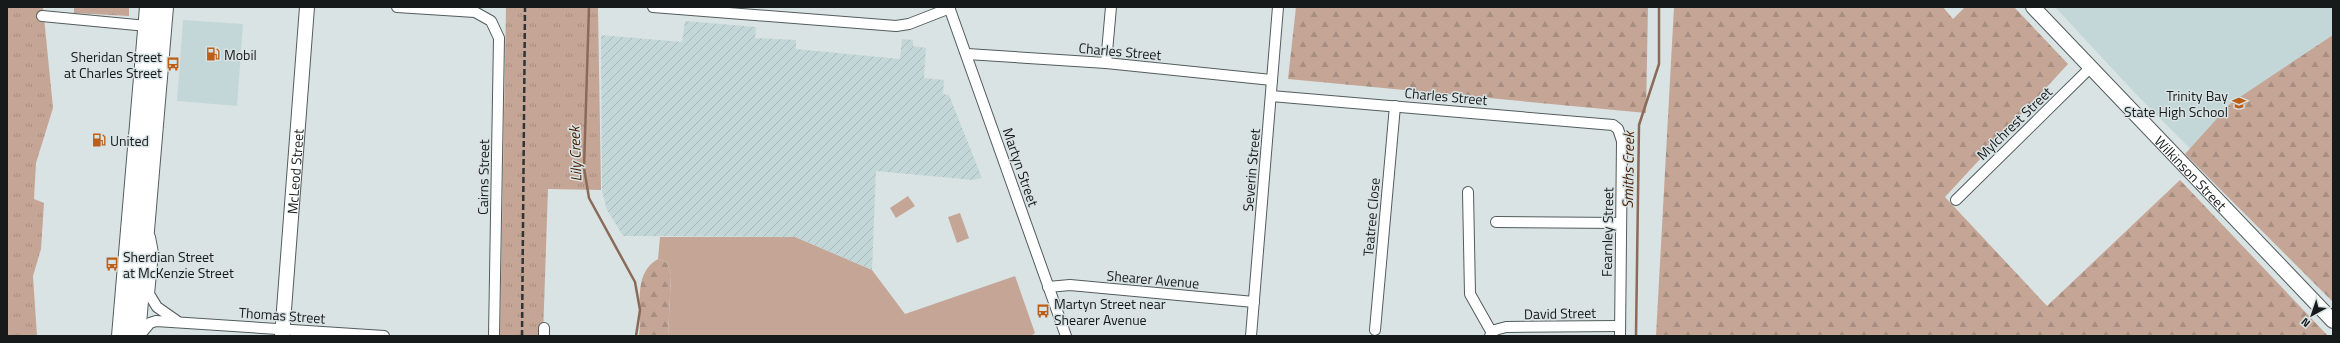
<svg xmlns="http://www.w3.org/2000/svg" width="2340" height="343" viewBox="0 0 2340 343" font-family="'Titillium Web',sans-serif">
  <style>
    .built { fill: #c4d7d8 }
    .industrial { fill: url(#industrial-furrows) }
    .grass { fill: url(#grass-tufts) }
    .forest { fill: url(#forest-firs) }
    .pitch { fill: #c5a696 }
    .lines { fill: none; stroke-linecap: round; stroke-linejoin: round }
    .stream { stroke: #8a6b59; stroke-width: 2.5 }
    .street-casing { stroke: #535c5c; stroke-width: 12 }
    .secondary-casing { stroke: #535c5c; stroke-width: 16 }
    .highway-casing { stroke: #535c5c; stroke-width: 20 }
    .street { stroke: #fff; stroke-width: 10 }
    .secondary { stroke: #fff; stroke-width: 14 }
    .highway { stroke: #fff; stroke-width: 18 }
    .rail { stroke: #303434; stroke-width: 2.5; stroke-dasharray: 6 3; stroke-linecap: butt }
    .labels { text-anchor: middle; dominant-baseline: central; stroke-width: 3; stroke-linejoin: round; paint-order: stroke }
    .street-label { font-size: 14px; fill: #171a1a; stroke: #d9e3e4 }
    .poi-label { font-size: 14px; fill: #171a1a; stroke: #d9e3e4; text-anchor: start }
    .water-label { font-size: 15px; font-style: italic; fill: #471b00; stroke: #d9e3e4 }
  </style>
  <defs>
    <pattern id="industrial-furrows" width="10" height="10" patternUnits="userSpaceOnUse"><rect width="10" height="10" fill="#c4d7d8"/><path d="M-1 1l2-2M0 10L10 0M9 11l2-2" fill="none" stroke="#a8b8b9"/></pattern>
    <pattern id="grass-tufts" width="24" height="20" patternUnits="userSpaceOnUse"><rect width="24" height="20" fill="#c5a696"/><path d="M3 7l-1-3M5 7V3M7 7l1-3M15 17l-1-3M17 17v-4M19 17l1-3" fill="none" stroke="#a88e81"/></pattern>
    <pattern id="forest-firs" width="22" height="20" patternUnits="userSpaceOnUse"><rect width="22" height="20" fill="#c5a696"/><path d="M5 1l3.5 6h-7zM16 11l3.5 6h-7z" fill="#a88e81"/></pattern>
  </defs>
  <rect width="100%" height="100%" fill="#d9e3e4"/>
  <!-- built -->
  <g class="built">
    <path d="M2055,7H2333V114L2241,200L2134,92Z"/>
    <path d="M183,20L243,24L237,106L177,101Z"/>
  </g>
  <!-- industrial -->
  <path class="industrial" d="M685,21L756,27L755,38L796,40V49L900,59L902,39L913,40V46L926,48L924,78L944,80L943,94L949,95L982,178L973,180L876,171L872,270L795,237L623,236L607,210L602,191L601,35L682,42Z"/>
  <!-- grass -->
  <g class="grass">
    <path d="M7,7H43L53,108L36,163L34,199L44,203L41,249L33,276L37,336H7Z"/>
    <path d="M74,7H129V16L74,13Z"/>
    <path d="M506,7H598L601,190L548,189L543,336H500Z"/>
  </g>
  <!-- forest -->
  <g class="forest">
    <path d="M1296,7H1648L1646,113L1288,79Z"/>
    <path d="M1674,7H1943L1953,19L1965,7H2014L2068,64L1945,197L2047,306L2180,180L2328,336H1656Z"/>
    <path d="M2333,35V302L2185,154L2231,103Z"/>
    <path d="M658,259L667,262L671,275L668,336H639C643,310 631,274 658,259Z"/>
  </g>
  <!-- pitch -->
  <g class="pitch">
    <path d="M908,196L915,206L896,218L890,208Z"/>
    <path d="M960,213L969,238L957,243L948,217Z"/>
    <path d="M660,237H795L872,270L905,314L1015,276L1035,333L1031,336H668L671,275L667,262L658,259Z"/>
  </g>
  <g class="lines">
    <!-- stream -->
    <g class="stream">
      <path d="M589,7L584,168L589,198L635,282L640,310L636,336"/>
      <path d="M1636,336L1639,125L1659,64V7"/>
    </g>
    <!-- street casing -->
    <g class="street-casing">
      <g id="street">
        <path d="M397,7L475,12L491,21L499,38L494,336"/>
        <path d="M653,7L896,26L909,24L950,8"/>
        <path d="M949,7L1066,336"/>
        <path d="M42,16L147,26"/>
        <path d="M967,54L1106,63L1272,80"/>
        <path d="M1106,63L1111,7"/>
        <path d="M1271,96L1613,125L1618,129L1622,141L1620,336"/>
        <path d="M1468,192L1470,294L1492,333"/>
        <path d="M1956,200L2091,67"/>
        <path d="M1496,222L1620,223"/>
        <path d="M150,237L153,253L149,294L157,307L177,321"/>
        <path d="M1048,287L1070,285L1254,302"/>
        <path d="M1375,330L1395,106"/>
        <path d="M139,336L150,323L156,321L384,336"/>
        <path d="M544,336V328"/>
        <path d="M1251,336L1278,7"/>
        <path d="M1490,336L1495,330L1506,327L1620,326"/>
      </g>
    </g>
    <!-- secondary casing -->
    <g class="secondary-casing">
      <g id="secondary">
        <path id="s1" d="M2033,7L2333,321"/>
        <path id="s2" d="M282,336L307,7"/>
      </g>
    </g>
    <!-- highway casing -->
    <g class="highway-casing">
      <g id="highway">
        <path d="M121,336L149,7"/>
        <path d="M136,336L164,7"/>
      </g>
    </g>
    <!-- street -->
    <use href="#street" class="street"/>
    <!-- secondary -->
    <use href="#secondary" class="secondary"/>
    <!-- highway -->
    <use href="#highway" class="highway"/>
    <!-- rail -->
    <path class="rail" d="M522,336L525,7"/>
  </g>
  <!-- icons -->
  <defs>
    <g id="fuel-bare" transform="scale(1.08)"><path d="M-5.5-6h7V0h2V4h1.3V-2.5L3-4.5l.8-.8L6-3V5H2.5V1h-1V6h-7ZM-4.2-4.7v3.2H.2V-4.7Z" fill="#bc5d18" stroke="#d9e3e4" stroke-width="2.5" paint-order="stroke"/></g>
    <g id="bus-bare" transform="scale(1.08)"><path d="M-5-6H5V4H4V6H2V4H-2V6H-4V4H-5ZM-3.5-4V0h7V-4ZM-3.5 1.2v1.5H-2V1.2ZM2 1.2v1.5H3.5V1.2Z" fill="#bc5d18" stroke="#d9e3e4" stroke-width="2.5" paint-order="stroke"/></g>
    <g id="school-bare" transform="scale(1.08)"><path d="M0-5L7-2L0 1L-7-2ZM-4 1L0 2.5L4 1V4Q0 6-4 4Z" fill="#bc5d18" stroke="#d9e3e4" stroke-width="2.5" paint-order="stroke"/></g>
  </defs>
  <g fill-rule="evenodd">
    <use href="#fuel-bare" x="213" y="54"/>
    <use href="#bus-bare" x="173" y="64"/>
    <use href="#school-bare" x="2239" y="103"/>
    <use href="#fuel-bare" x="99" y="140"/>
    <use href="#bus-bare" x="112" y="264"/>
    <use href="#bus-bare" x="1043" y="311"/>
  </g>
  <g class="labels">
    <!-- street labels -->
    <g class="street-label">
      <text transform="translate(1120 51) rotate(5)">Charles Street</text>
      <text transform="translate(1446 96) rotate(5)">Charles Street</text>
      <text transform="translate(2014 123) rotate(-44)">Mylchrest Street</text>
      <text transform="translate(1021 167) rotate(71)">Martyn Street</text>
      <text transform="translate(1251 170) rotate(-85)">Severin Street</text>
      <text stroke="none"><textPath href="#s2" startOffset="165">McLeod Street</textPath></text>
      <text stroke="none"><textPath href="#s1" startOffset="229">Wilkinson Street</textPath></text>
      <text transform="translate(483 177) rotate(-89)">Cairns Street</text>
      <text transform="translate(1371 217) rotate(-85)">Teatree Close</text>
      <text transform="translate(1607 232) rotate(-89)">Fearnley Street</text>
      <text transform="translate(1153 279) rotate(5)">Shearer Avenue</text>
      <text transform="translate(1560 313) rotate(-1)">David Street</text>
      <text transform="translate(282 315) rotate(4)">Thomas Street</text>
    </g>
    <!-- poi labels -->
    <g class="poi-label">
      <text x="224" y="54">Mobil</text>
      <text x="162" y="56" text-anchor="end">Sheridan Street<tspan x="162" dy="16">at Charles Street</tspan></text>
      <text x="2228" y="95" text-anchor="end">Trinity Bay<tspan x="2228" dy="16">State High School</tspan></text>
      <text x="110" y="140">United</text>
      <text x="123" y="256">Sherdian Street<tspan x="123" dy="16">at McKenzie Street</tspan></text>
      <text x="1054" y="303">Martyn Street near<tspan x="1054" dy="16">Shearer Avenue</tspan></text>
    </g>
    <!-- water labels -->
    <g class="water-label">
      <text transform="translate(575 154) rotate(-92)">Lily Creek</text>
      <text transform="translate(1628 170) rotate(-89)">Smiths Creek</text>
    </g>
  </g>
  <!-- border -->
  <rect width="2340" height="343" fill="none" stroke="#171a1a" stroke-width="16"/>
  <!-- north arrow -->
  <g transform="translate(2312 315) rotate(220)" stroke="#d9e3e4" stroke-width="3" paint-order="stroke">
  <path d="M0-3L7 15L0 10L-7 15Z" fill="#171a1a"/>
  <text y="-6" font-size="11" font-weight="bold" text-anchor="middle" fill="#171a1a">N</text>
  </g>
</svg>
